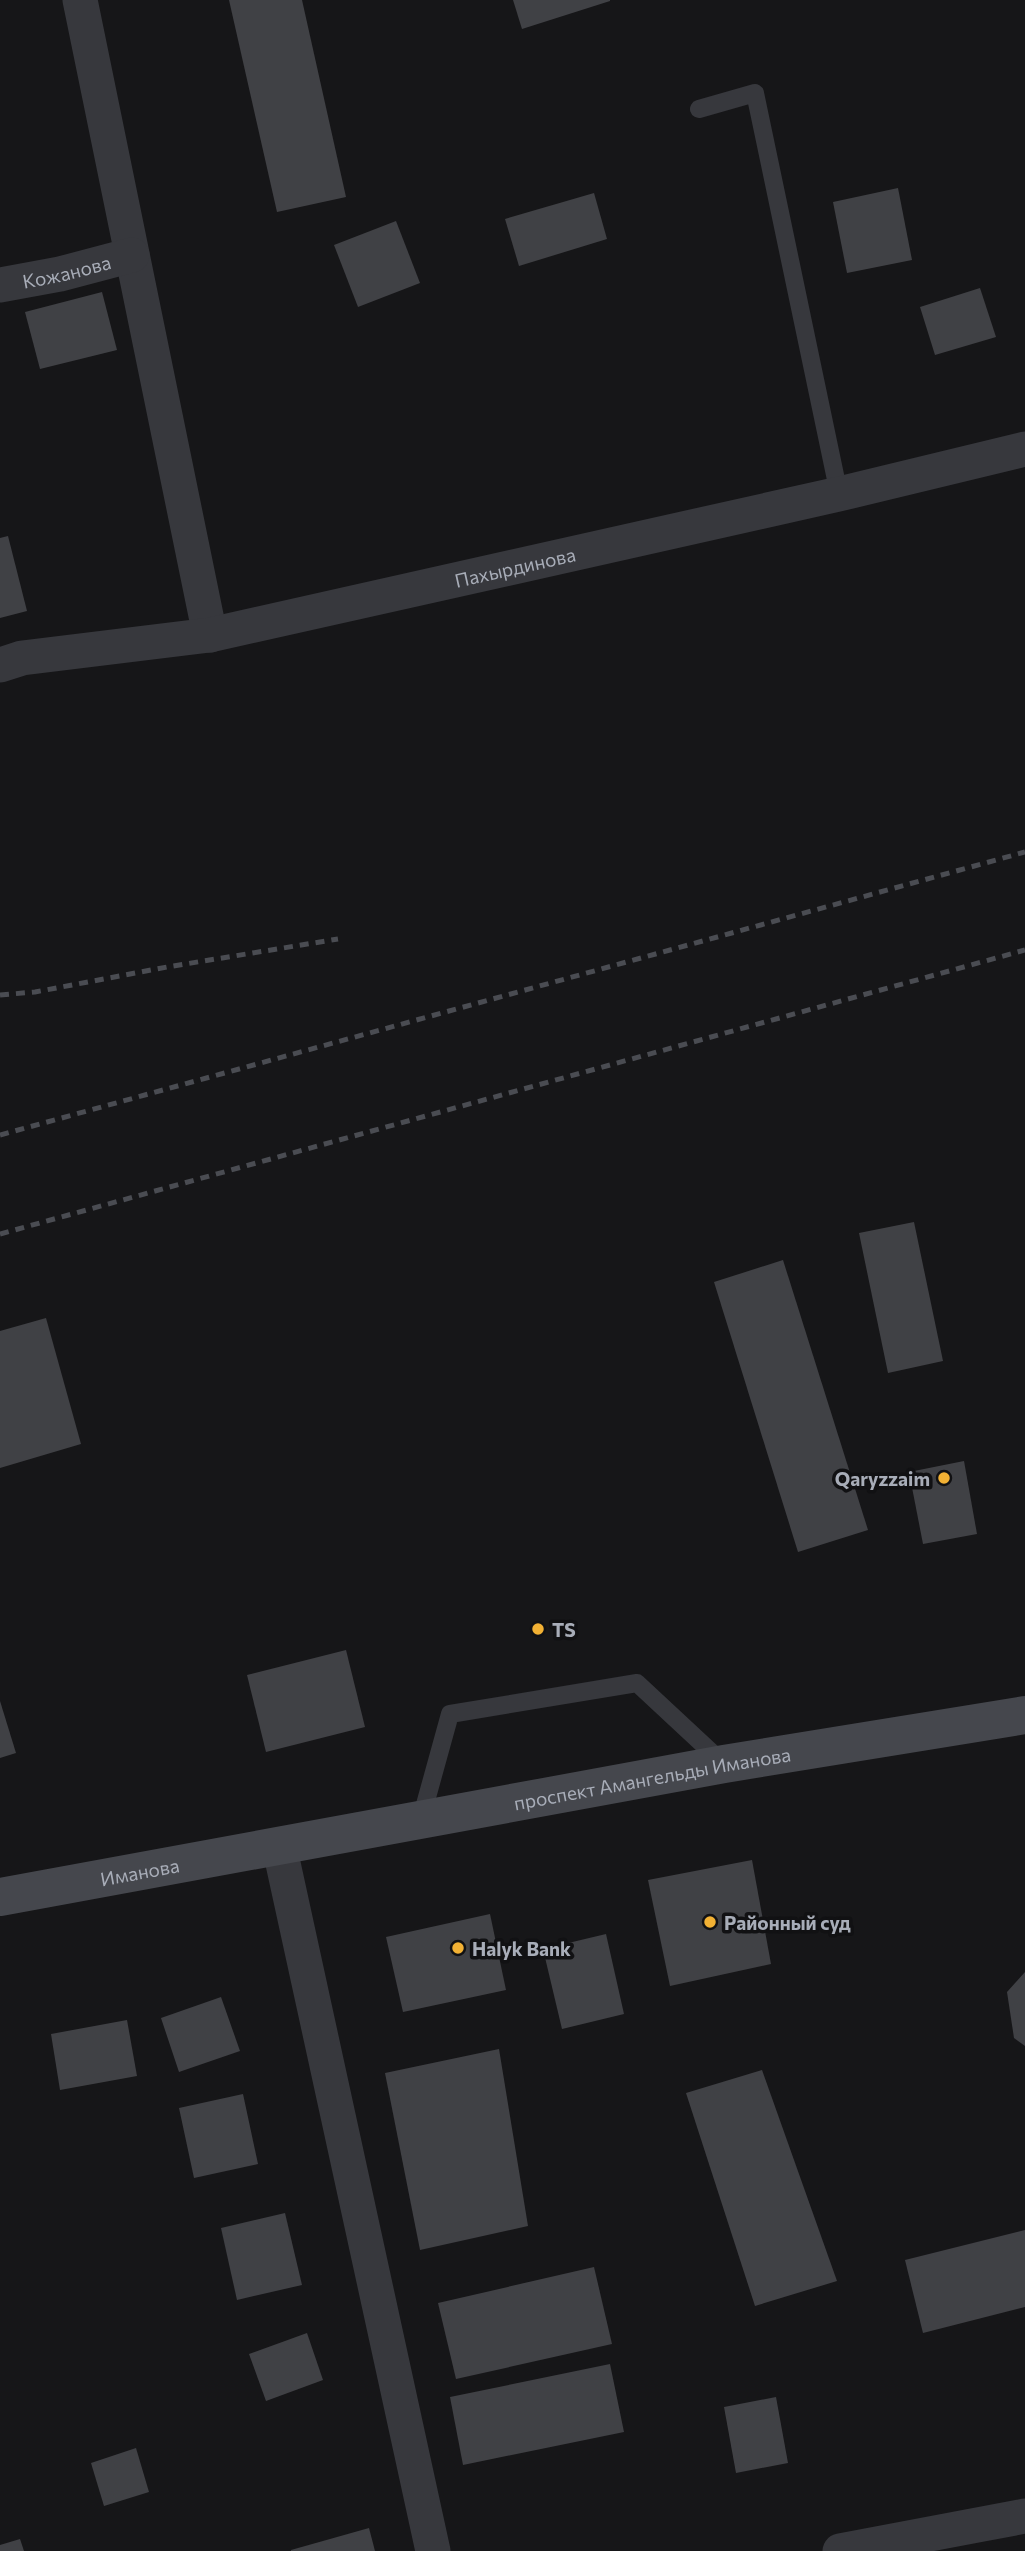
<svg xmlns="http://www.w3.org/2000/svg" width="1025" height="2551" viewBox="0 0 1025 2551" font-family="Commissioner,sans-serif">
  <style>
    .building { fill: #404145 }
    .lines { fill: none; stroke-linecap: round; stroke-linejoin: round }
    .service { stroke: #37383d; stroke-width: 18 }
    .minor { stroke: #37383d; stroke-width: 35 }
    .secondary { stroke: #45474d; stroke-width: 38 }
    .rail { stroke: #4a4c52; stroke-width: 5; stroke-dasharray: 9 7; stroke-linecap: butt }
    .poi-dot { fill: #f2b134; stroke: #111113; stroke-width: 2.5 }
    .labels { text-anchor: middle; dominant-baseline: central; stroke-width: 7; stroke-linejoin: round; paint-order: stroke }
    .street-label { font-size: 19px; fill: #a8adb8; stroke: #111113 }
    .poi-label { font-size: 19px; font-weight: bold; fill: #a8adb8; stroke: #111113; text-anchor: start }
  </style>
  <rect width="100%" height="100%" fill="#161618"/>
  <!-- building -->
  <g class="building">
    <path d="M229,0H302L346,197L277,212Z"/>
    <path d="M513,0H610V1L522,29Z"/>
    <path d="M898,188L912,260L847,273L833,202Z"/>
    <path d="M594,193L607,239L519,266L505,219Z"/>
    <path d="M396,221L420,283L358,307L334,245Z"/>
    <path d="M980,288L996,337L935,355L920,307Z"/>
    <path d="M102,292L117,350L40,369L25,312Z"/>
    <path d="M8,536L27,611L0,618V538Z"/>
    <path d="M914,1222L943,1361L888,1373L859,1233Z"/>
    <path d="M783,1260L868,1530L798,1552L714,1282Z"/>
    <path d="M46,1318L81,1444L0,1468V1331Z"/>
    <path d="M964,1461L977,1534L923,1544L909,1472Z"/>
    <path d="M346,1650L365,1727L266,1752L247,1675Z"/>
    <path d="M0,1701L16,1753L0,1758Z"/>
    <path d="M752,1860L771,1964L670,1986L648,1880Z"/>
    <path d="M490,1914L506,1990L403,2012L386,1937Z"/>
    <path d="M606,1934L624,2014L562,2029L543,1949Z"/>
    <path d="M1025,1972V2046L1014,2038L1007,1992Z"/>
    <path d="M221,1997L240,2051L179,2072L161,2018Z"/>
    <path d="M127,2020L137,2076L60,2090L51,2034Z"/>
    <path d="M499,2049L528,2226L420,2250L385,2073Z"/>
    <path d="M762,2070L837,2281L755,2306L686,2093Z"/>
    <path d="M243,2094L258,2164L194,2178L179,2108Z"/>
    <path d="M285,2213L302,2285L237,2300L221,2228Z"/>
    <path d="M1025,2230V2307L923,2333L905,2260Z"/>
    <path d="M594,2267L612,2344L456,2379L438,2303Z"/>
    <path d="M307,2333L323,2380L266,2401L249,2354Z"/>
    <path d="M610,2364L624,2432L463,2465L450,2397Z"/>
    <path d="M776,2397L788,2463L736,2473L724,2407Z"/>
    <path d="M136,2448L149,2492L104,2506L91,2463Z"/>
    <path d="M369,2528L375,2551H291V2550Z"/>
    <path d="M20,2539L24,2551H0V2545Z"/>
  </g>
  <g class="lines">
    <!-- service -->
    <g class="service">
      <path d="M699,109L755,93L839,494"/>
      <path d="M421,1819L450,1714L637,1683L724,1764"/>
    </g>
    <!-- minor -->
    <g class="minor">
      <path d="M80,0L210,635"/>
      <path id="s1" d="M0,285L60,274L132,255"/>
      <path id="s2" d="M0,665L22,658L210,635L839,494L1025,449"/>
      <path d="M279,1845L433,2551"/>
      <path d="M840,2551L1025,2516"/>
    </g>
    <!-- secondary -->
    <path class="secondary" id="s3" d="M0,1897L724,1764L1025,1715"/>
    <!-- rail -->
    <g class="rail">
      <path d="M0,995L35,992L167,967L338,939"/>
      <path d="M0,1135L1025,852"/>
      <path d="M0,1234L1025,950"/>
    </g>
  </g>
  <!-- markers -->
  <g class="poi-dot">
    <circle cx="944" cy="1478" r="7"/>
    <circle cx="538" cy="1629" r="7"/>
    <circle cx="710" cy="1922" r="7"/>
    <circle cx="458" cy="1948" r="7"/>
  </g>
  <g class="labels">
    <!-- street labels -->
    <g class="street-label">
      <text stroke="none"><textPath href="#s1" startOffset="68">Кожанова</textPath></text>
      <text stroke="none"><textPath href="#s2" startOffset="525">Пахырдинова</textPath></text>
      <text stroke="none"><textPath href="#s3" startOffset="663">проспект Амангельды Иманова</textPath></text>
      <text stroke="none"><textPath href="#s3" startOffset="142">Иманова</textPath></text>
    </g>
    <!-- poi labels -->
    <g class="poi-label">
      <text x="930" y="1478" text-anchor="end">Qaryzzaim</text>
      <text x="552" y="1629">TS</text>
      <text x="724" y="1922">Районный суд</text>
      <text x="472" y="1948">Halyk Bank</text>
    </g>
  </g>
</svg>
